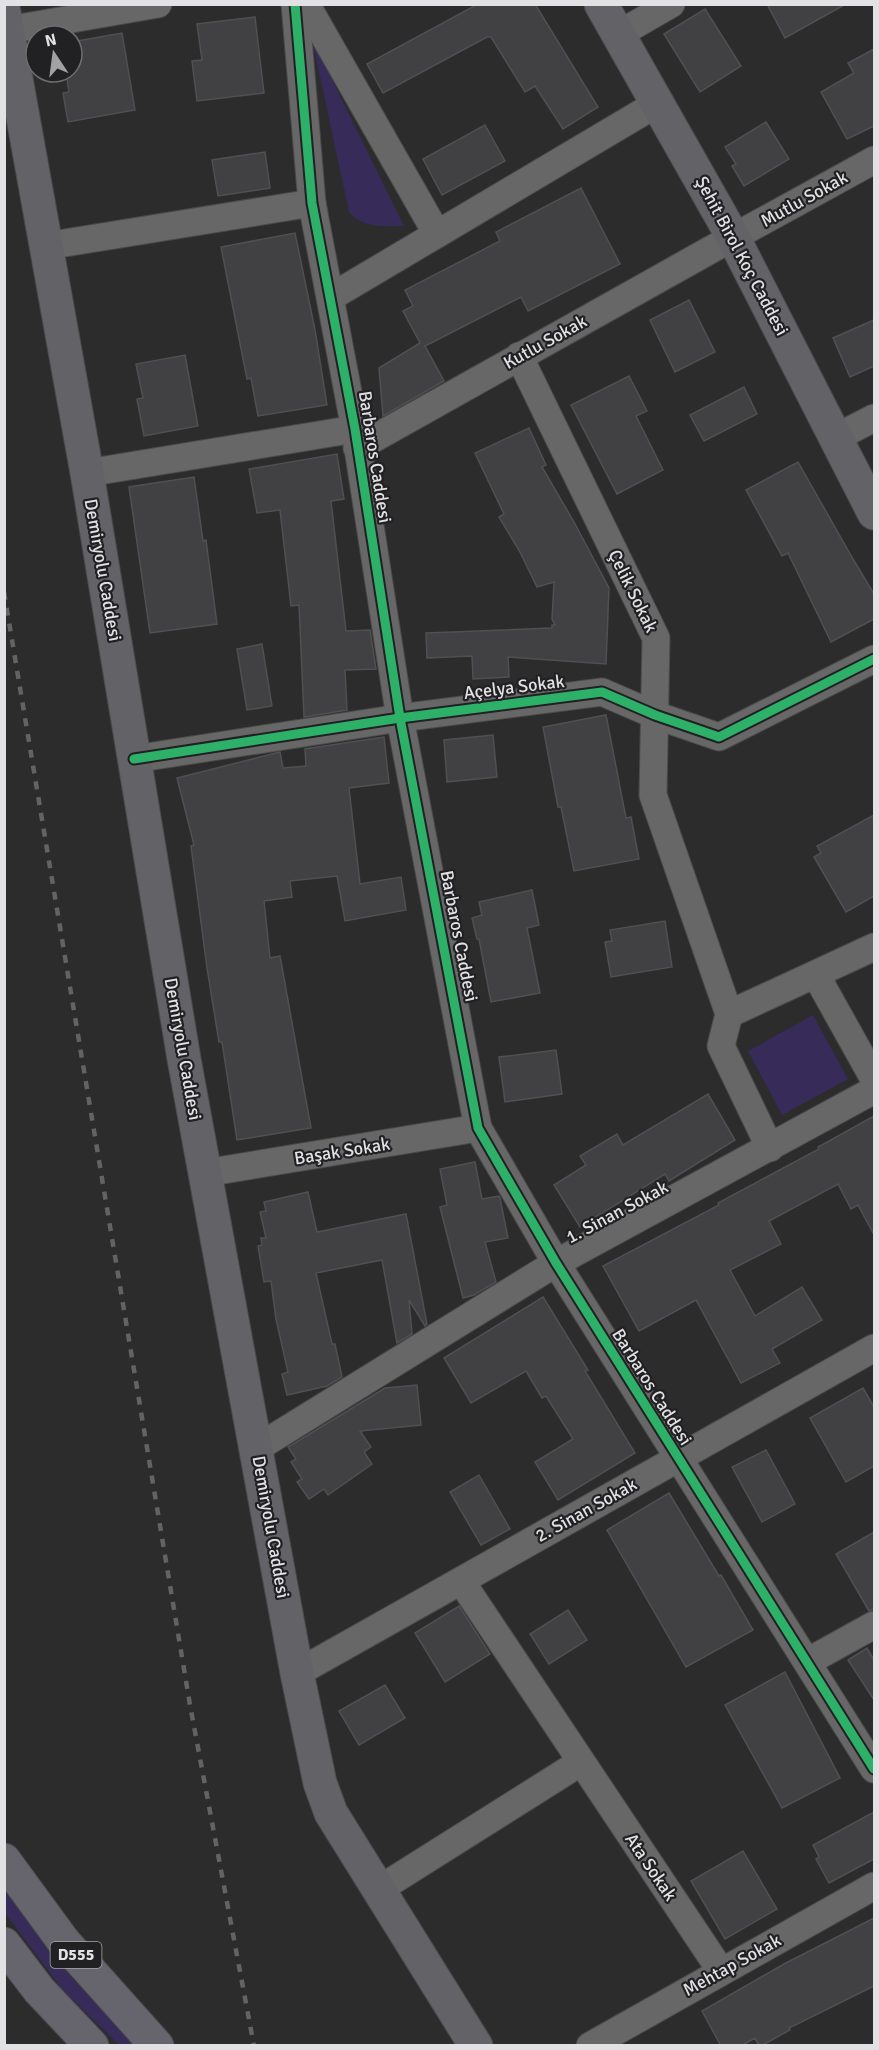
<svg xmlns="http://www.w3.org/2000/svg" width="879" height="2050" viewBox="0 0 879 2050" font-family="Signika,sans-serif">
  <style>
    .green { fill: #362b59 }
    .building { fill: #414042; stroke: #505052; stroke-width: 1.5 }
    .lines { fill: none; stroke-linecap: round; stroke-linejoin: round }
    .minor-casing { stroke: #4a4a4b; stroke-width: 29 }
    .secondary-casing { stroke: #4a4a4b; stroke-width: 35 }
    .trunk-casing { stroke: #4a4a4b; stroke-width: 35 }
    .minor { stroke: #686768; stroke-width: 27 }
    .secondary { stroke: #636367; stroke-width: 33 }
    .trunk { stroke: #66656e; stroke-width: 33 }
    .rail { stroke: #636364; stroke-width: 4.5; stroke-dasharray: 8 8; stroke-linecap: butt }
    .cycleway-casing { stroke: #212124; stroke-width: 13 }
    .cycleway { stroke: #2db169; stroke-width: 9 }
    .labels { text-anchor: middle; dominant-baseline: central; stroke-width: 4.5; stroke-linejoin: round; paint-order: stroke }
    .shield { fill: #212124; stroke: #a8a7aa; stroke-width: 1.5 }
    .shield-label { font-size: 16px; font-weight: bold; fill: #e2e1e4 }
    .street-label { font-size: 18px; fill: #e2e1e4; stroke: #212124 }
  </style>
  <rect width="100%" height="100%" fill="#2c2c2d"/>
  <!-- green -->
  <g class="green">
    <path d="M312,39L404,226C384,226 364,229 349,212Z"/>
    <path d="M813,1015L848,1079L782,1115L748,1051Z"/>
    <path d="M5,1889L73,1979L136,2045H119L62,1989L5,1913Z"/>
  </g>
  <!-- building -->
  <g class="building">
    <path d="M478,4H535L598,107L563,129L535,86L525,92L491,37H487L383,93L367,64Z"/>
    <path d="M767,4H846L785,38Z"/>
    <path d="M705,9L741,66L700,92L664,34Z"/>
    <path d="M255,17L264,93L197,101L192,61L202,60L197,24Z"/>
    <path d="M122,33L135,110L68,122L63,93L69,92L66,72H72V42Z"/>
    <path d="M874,49V126L847,139L821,92L854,73L848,63Z"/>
    <path d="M766,122L789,159L744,186L732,166L736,164L725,147Z"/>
    <path d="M485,125L505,161L442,195L423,159Z"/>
    <path d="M265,152L270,188L218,196L212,160Z"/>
    <path d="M581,188L620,264L528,311L521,297L425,346L444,381L383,416L379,368L420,343L403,311L413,306L405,290L500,241L496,232Z"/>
    <path d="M295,233L315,330L327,405L258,416L251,378L247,379L221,247Z"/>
    <path d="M689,300L715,352L675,372L650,320Z"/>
    <path d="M874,320V366L850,377L833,338Z"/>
    <path d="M185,355L198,426L144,436L137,399L143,398L136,364Z"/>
    <path d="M629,376L647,411L636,416L663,470L617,494L571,405Z"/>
    <path d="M744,387L757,414L704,441L690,415Z"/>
    <path d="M529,428L546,465L542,467L574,522L609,588L606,664L508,657L509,677L473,679L472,656L427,658L426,633L552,628V625H555L552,619L554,582L537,587L520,552L499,517L504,514L475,453Z"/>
    <path d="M337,454L344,499L331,501L346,631L370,630L376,669L345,670L347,710L304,717L299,605L291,606L280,510L257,513L249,469Z"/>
    <path d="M798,462L853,559L874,594V619L831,642L788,553L782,556L746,490Z"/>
    <path d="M194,477L203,541L206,540L217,624L150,633L129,487Z"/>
    <path d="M262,644L272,706L247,710L237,649Z"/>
    <path d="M606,715L626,818L631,817L639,859L574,871L561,807H558L543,727Z"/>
    <path d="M493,735L497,777L447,782L444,740Z"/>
    <path d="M384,737L389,783L349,788L360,884L401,877L406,910L345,921L337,876L290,881L292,897L264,901L270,958L280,956L311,1128L237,1140L222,1042H219L207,968L191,846L194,845L177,778L280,752L283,768L306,766L305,749Z"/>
    <path d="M874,815V896L846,912L814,857L821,853L817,846Z"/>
    <path d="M532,890L539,925L527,928L540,993L491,1002L479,939H477L472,918L482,915L479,902Z"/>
    <path d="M665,921L672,967L611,977L605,942L612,941L610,930Z"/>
    <path d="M556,1050L562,1094L505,1102L499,1057Z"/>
    <path d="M708,1094L735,1140L669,1181L665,1174L580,1227L554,1185L586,1165L580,1156L617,1134L623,1145Z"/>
    <path d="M874,1116V1235L858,1205L851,1209L838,1184L769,1221L781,1244L730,1270L755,1316L802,1287L822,1320L772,1349L780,1363L741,1383L696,1300L639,1331L603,1266L719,1205L718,1203L819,1149L818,1147Z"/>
    <path d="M475,1162L482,1199L499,1196L500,1198L508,1238L485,1242L496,1282L474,1295L463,1298L440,1207L447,1205L440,1169Z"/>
    <path d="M308,1192L317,1232L406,1214L427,1324L425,1326L409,1300L412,1334L397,1343L382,1260L316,1273L332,1344H335L342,1377L327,1386L287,1395L282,1374L288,1372L276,1319L271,1281L264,1282L258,1246L262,1245L261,1238H266L260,1212L266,1211L264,1202Z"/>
    <path d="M543,1297L588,1370L585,1371L635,1453L558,1500L535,1462L573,1439L546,1396L542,1398L526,1371L471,1403L444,1358Z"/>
    <path d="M417,1385L421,1425L360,1431L371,1447L364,1452L372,1464L328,1495L324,1489L309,1499L297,1482L302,1479L291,1462L296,1459L288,1447L385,1388Z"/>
    <path d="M863,1388L874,1407V1466L846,1482L810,1418Z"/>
    <path d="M766,1450L795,1504L762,1522L732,1467Z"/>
    <path d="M479,1475L510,1529L481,1545L450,1492Z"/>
    <path d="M669,1493L719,1576L721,1575L753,1630L686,1667L607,1530Z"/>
    <path d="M874,1532V1609L869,1611L836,1554Z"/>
    <path d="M459,1606L490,1654L445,1682L415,1633Z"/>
    <path d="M568,1610L587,1640L549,1664L530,1634Z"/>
    <path d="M867,1648L874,1660V1700L848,1660Z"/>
    <path d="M785,1672L840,1778L782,1808L725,1705Z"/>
    <path d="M385,1685L405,1718L359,1745L339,1711Z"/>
    <path d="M874,1812V1859L829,1883L816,1859L819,1857L813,1845Z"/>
    <path d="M743,1851L777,1909L725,1939L691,1881Z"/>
    <path d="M874,1918V1986L789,2028L790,2030L761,2046H759L755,2038L741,2046H721L702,2011L784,1964Z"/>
  </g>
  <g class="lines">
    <!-- minor casing -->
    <g class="minor-casing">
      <g id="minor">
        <path d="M295,4L312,203L355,429L400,718L478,1128L556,1263L874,1769"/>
        <path d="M306,4L437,234"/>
        <path d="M8,30L158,4"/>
        <path d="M619,34L671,4"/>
        <path d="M46,246L312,203"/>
        <path d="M331,297L658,103"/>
        <path d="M519,356L656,638L653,795L729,1014"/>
        <path d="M837,437L874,418"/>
        <path d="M357,448L712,249L874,160"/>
        <path d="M87,473L355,429"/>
        <path d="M134,759L400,718L602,692L655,715L719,737L874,659"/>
        <path d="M816,975L874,1079"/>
        <path d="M770,1148L721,1046L729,1014L874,947"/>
        <path d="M205,1173L478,1128"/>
        <path d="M257,1448L556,1263L874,1090"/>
        <path d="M461,1581L721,1971"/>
        <path d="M807,1662L874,1625"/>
        <path d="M297,1673L874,1348"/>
        <path d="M378,1890L581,1762"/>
        <path d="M590,2046L874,1886"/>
      </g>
    </g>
    <!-- secondary casing -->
    <g class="secondary-casing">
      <g id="secondary">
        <path d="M601,4L733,237L874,513"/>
        <path d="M4,12L87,473L184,1059L297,1673L320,1783L331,1813L476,2046"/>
      </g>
    </g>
    <!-- trunk casing -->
    <g class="trunk-casing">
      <g id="trunk">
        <path d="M4,1860L64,1942L157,2046"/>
        <path d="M4,1944L39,1990L92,2046"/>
      </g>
    </g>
    <!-- minor -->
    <use href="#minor" class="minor"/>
    <!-- secondary -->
    <use href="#secondary" class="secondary"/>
    <!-- trunk -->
    <use href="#trunk" class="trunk"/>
    <!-- rail -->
    <path class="rail" d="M4,592L190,1705L254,2046"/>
    <!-- cycleway casing -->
    <g class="cycleway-casing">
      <g id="cycleway">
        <path d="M295,4L312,203L355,429L400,718L478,1128L556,1263L874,1769"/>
        <path d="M134,759L400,718L602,692L655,715L719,737L874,659"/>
      </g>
    </g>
    <!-- cycleway -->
    <use href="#cycleway" class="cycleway"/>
  </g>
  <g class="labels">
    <!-- shield labels -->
    <rect class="shield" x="50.5" y="1942" width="51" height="26" rx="4.5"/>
    <g class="shield-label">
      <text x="76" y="1955">D555</text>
    </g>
    <!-- street labels -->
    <g class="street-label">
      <text transform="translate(804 199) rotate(-29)">Mutlu Sokak</text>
      <text transform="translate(742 256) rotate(62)">Şehit Birol Koç Caddesi</text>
      <text transform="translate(545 342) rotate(-29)">Kutlu Sokak</text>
      <text transform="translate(375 457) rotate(81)">Barbaros Caddesi</text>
      <text transform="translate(103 570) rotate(80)">Demiryolu Caddesi</text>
      <text transform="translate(633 591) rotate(64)">Çelik Sokak</text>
      <text transform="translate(514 687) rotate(-7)">Açelya Sokak</text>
      <text transform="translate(459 936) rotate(79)">Barbaros Caddesi</text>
      <text transform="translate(183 1049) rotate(80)">Demiryolu Caddesi</text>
      <text transform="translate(342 1151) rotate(-9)">Başak Sokak</text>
      <text transform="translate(617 1212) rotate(-28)">1. Sinan Sokak</text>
      <text transform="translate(652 1387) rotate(58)">Barbaros Caddesi</text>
      <text transform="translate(586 1510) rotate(-29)">2. Sinan Sokak</text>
      <text transform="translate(271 1527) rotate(80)">Demiryolu Caddesi</text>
      <text transform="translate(651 1867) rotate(56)">Ata Sokak</text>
      <text transform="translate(732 1965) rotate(-29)">Mehtap Sokak</text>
    </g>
  </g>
  <!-- border -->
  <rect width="879" height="2050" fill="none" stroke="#e2e1e4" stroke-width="12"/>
  <!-- north arrow -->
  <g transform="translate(54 54) rotate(347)"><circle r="28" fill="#212124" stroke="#6e6e71" stroke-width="1.5"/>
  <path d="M0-4.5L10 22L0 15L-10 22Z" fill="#a2a2a4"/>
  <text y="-9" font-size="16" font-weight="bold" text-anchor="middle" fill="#e2e1e4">N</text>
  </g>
</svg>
